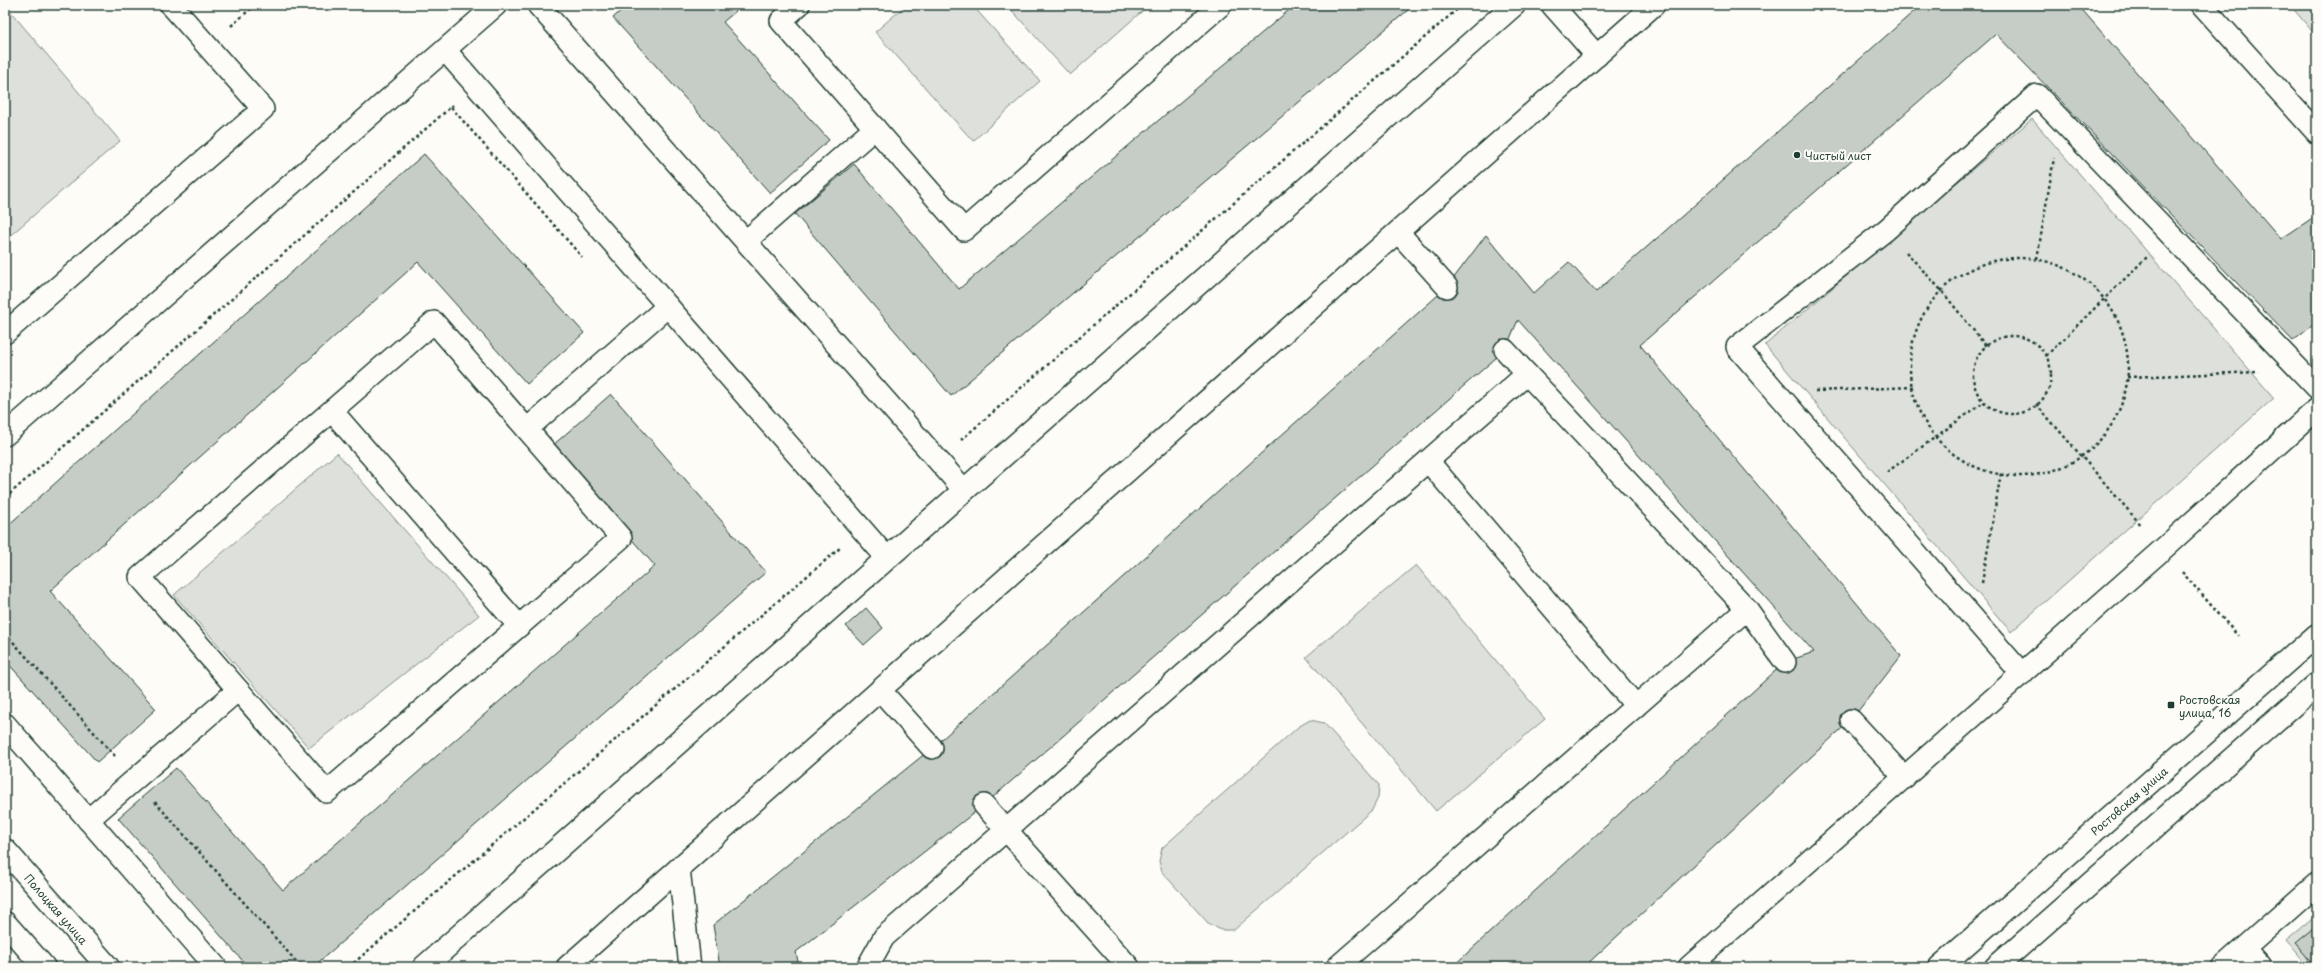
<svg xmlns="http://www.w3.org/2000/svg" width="2322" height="972" viewBox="0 0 2322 972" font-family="'Playpen Sans',sans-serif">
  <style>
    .green { fill: #dde0db; stroke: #7e8e88 }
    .building { fill: #c6cdc7; stroke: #1f3d34 }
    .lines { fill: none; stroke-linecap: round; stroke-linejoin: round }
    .service-casing { stroke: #1f3d34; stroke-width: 24 }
    .minor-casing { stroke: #1f3d34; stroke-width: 25 }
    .path { stroke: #1f3d34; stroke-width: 2.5; stroke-dasharray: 3 3; stroke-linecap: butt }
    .service { stroke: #fdfcf7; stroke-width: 21 }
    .minor { stroke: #fdfcf7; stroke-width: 22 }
    .poi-dot { fill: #1f3d34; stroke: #fdfcf7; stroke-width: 1.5 }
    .labels { text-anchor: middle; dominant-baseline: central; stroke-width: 4; stroke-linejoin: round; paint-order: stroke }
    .poi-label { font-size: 11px; fill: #1f3d34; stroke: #fdfcf7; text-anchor: start }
    .street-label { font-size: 11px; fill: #1f3d34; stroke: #fdfcf7 }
  </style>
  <rect width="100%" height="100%" fill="#fdfcf7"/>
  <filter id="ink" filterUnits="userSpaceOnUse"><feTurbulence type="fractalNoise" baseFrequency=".025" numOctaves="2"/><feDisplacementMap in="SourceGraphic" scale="8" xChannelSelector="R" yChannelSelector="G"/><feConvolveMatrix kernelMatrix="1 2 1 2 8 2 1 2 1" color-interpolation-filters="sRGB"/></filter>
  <g filter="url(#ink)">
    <!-- green -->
    <g class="green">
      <path d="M5,5L120,141L5,240Z"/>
      <path d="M906,5H972L1040,81L973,141L875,32Z"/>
      <path d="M1007,5H1149L1070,75Z"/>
      <path d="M2290,5H2317V37Z"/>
      <path d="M2032,119L2274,398L2011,632L1765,345Z"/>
      <path d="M337,453L479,615L309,748L174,595Z"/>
      <path d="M1416,565L1545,719L1436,811L1306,657Z"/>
      <path d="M1310,720L1324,723L1379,785L1378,798L1372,810L1234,930H1221L1208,923L1162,872L1159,861L1162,848L1298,727Z"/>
      <path d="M2317,915V967H2308L2286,941Z"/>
    </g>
    <!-- building -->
    <g class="building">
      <path d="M627,5H743L723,22L829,140L770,193L613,18Z"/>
      <path d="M1295,5H1414L951,396L795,214L854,164L959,289Z"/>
      <path d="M1921,5H2078L2281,239L2317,215V322L2293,341L1996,34L1640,345L1901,656L1851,720L1584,967H1452L1785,662L1814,652L1518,320L1505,350L984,805L796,952L799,967H720L713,925L932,748L1447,287L1486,235L1534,293L1569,262L1596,292Z"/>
      <path d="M424,154L584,333L527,384L418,262L50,591L156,709L97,762L5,660V528Z"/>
      <path d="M611,394L766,572L313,967H248L118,818L176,768L283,890L655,566L551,447Z"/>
      <path d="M866,608L883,628L864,645L846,626Z"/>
      <path d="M2317,925V961L2313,964L2295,943Z"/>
    </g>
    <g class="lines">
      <!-- service casing -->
      <g class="service-casing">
        <g id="service">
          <path d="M538,5L964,490"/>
          <path d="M799,5L781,21L964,230L1221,5"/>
          <path d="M1552,5L1597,56"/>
          <path d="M2202,5L2317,133"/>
          <path d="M445,50L887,558"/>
          <path d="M1398,232L1447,287"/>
          <path d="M746,241L875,128"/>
          <path d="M434,322L621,538L327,792L140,577Z"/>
          <path d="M5,333L263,109L171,5"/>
          <path d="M1505,350L1527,374"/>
          <path d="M332,411L519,626"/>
          <path d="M527,429L668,306"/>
          <path d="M5,435L496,5"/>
          <path d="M1428,461L1636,706"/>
          <path d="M2022,674L1737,347L1886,230L2037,95L2317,388"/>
          <path d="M880,690L932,748"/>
          <path d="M1851,720L1905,778"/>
          <path d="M5,724L216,967"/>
          <path d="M984,805L1129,967"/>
          <path d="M88,820L238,690"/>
          <path d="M679,868L690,967"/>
          <path d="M2244,949L2260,967"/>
          <path d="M567,967L1654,5"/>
          <path d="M870,967L869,964L884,937L1527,374L1747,609L1785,662"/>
          <path d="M1337,967L1747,609"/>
          <path d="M1689,967L2163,549L2317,409"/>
        </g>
      </g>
      <!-- minor casing -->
      <g class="minor-casing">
        <g id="minor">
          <path d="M5,850L108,967"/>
          <path d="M5,923L44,967"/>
          <path d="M424,967L1514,5"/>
          <path d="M1940,967L2317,635"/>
          <path d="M1996,967L2317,684"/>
          <path d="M2223,967L2317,884"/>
        </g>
      </g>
      <!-- path -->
      <g class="path">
        <path d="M231,26L255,5"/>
        <path d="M451,107L582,257"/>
        <path d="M1906,252L1941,290L1986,346"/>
        <circle cx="2019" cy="367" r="109"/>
        <path d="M2037,259L2054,158"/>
        <circle cx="2012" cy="375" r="39"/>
        <path d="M2046,356L2148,256"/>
        <path d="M2127,377L2259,372"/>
        <path d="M1815,391L1913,387"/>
        <path d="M2036,404L2142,526"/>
        <path d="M961,440L1462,5"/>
        <path d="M1887,472L1984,402"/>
        <path d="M5,498L453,105"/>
        <path d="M2182,572L2238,636"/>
        <path d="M1982,583L2001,473"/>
        <path d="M5,633L115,756"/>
        <path d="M155,802L301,967"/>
        <path d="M349,967L840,548"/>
      </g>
      <!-- service -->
      <use href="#service" class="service"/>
      <!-- minor -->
      <use href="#minor" class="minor"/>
    </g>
  </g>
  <!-- markers -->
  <g class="poi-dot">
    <circle cx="1797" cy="155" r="4"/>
    <rect x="2167" y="701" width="8" height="8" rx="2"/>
  </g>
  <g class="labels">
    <!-- poi labels -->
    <g class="poi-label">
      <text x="1805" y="155">Чистый лист</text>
      <text x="2179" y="699">Ростовская<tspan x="2179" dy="13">улица, 16</tspan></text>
    </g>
    <!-- street labels -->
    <g class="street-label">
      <text transform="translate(2129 801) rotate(-41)">Ростовская улица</text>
      <text transform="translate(56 909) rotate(49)">Полоцкая улица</text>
    </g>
  </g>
  <!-- margin -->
  <rect width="2322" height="972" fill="none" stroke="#fdfcf7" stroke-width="20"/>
  <rect x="10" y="10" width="2302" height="952" fill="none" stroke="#1f3d34" stroke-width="1.5" filter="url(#ink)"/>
</svg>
